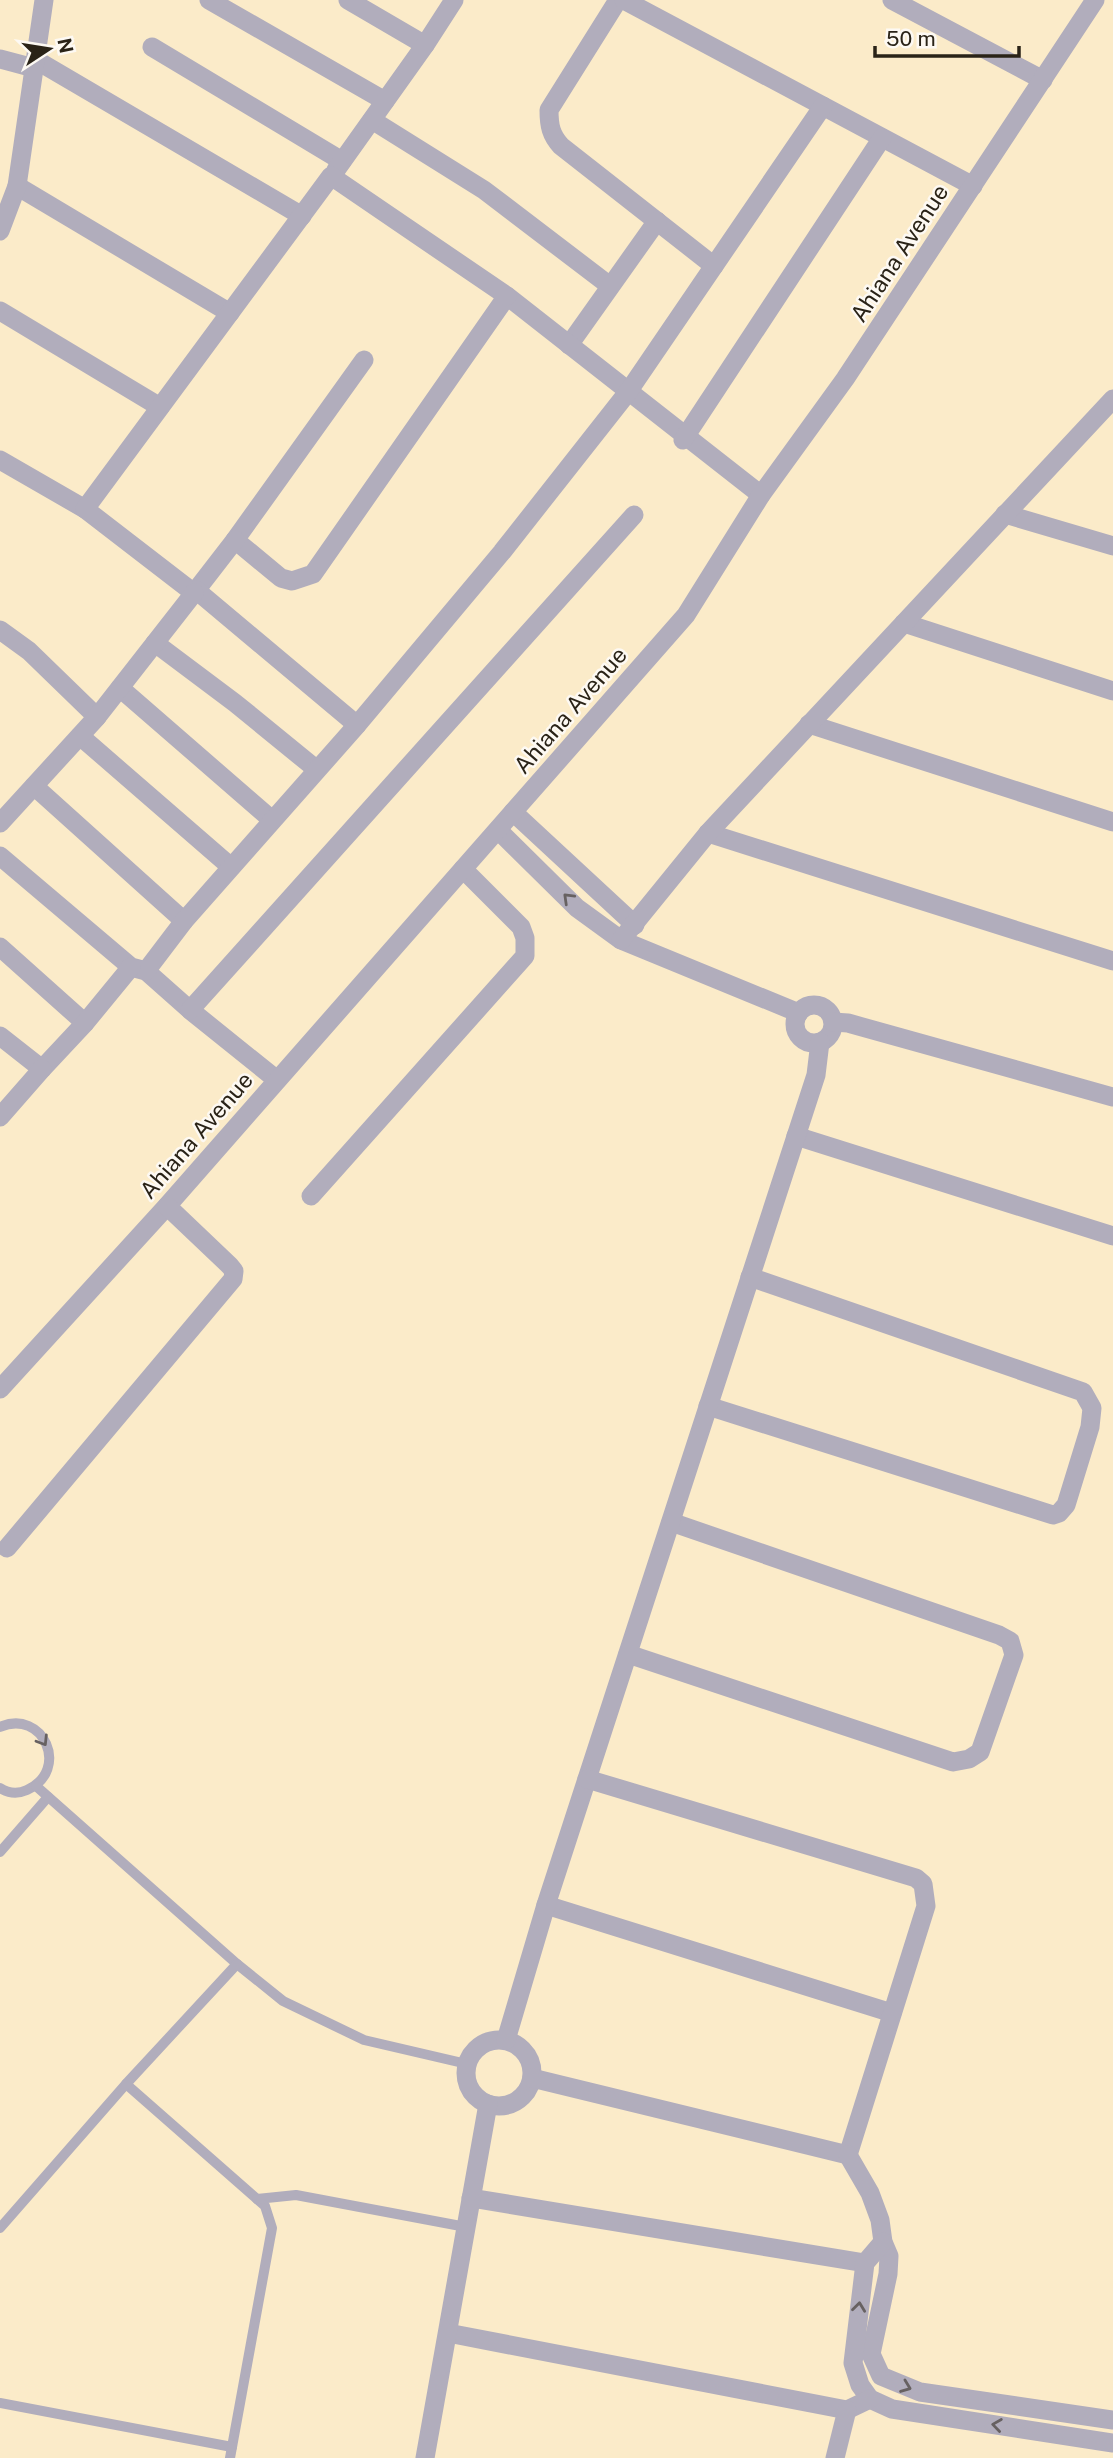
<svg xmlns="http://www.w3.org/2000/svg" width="1113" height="2458" viewBox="0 0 1113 2458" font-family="'Public Sans',sans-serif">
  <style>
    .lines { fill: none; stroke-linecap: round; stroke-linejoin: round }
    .service { stroke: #b1adbc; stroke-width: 10 }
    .minor { stroke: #b1adbc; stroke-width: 19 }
    .oneway { stroke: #676161 }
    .labels { text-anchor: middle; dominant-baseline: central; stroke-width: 5; stroke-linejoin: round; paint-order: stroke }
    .street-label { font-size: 23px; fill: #2a2317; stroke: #fdf9f3 }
  </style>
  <rect width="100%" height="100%" fill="#fbebc9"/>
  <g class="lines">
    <!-- service -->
    <g class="service">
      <path d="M0,1727C43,1708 71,1770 27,1790C18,1794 8,1793 0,1788"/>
      <path d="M36,1786L237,1964L283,2001L364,2040L467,2064"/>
      <path d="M0,1852L48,1797"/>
      <path d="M126,2084L265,2206L272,2228L230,2458"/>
      <path d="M257,2199L296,2195L466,2227"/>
      <path d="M0,2228L126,2084L237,1964"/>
      <path d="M0,2403L232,2447"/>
    </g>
    <!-- minor -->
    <g class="minor">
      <path d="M209,0L385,101"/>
      <path d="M348,0L425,45"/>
      <path d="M618,0L549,110C549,126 551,135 561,146L714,266"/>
      <path d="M624,0L973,186"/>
      <path d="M892,0L1043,80"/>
      <path d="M152,47L342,161"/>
      <path d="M0,59L34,68"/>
      <path d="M36,60L302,216"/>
      <path d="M372,120L484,190L610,286"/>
      <path d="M336,170L425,45L454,0"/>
      <path d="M17,186L230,313"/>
      <path d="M0,231L17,186L44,0"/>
      <path d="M0,311L160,407"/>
      <path d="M569,345L657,221"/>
      <path d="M364,360L235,540L281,578L292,581L313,574L507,296L761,495"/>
      <path d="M683,440L882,138"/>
      <path d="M0,460L85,509"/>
      <path d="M1005,514L1113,546"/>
      <path d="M235,540L194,593L85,509L331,176L507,296"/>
      <path d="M196,590L357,725"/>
      <path d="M904,623L1113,691"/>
      <path d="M0,630L29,651L97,717"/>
      <path d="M155,643L235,703L316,769"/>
      <path d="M120,688L272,820"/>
      <path d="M809,724L1113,822"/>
      <path d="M80,736L231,867"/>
      <path d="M34,786L184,921"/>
      <path d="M513,812L635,925"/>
      <path d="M0,823L97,717L194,593"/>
      <path d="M498,830L577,908L621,940L799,1013"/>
      <path d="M708,833L1113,961"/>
      <path d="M0,856L131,967L146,971L190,1010L277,1080"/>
      <path d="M621,940L708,833L1113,399"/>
      <path d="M0,947L85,1023"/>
      <path d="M146,971L184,921L357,725L502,552L628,392L823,106"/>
      <circle cx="814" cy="1024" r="19"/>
      <path d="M190,1010L634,515"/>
      <path d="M833,1022L848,1023L1113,1097"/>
      <path d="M0,1036L42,1069L85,1023L131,967"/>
      <path d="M0,1117L42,1069"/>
      <path d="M796,1136L1113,1236"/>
      <path d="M311,1196L525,956V938L521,927L463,869"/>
      <path d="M0,1389L167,1206L686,615L761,495L845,379L1095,0"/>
      <path d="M708,1406L1053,1515L1059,1513L1066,1505L1090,1427L1092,1408L1083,1392L750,1277"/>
      <path d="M7,1548L233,1279L234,1271L230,1266L167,1206"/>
      <path d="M628,1654L953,1762L969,1759L980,1752L1014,1655L1010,1641L999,1635L671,1522"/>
      <path d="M546,1905L892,2013"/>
      <circle cx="499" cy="2073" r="33"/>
      <path d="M506,2040L546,1905L816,1075L820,1042"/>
      <path d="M532,2078L848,2155L926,1906L923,1884L916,1878L587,1779"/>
      <path d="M848,2155L870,2193L880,2220L883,2242L889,2256L888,2274L871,2354L881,2376L920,2392L1113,2420"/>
      <path d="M471,2198L865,2263"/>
      <path d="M883,2242L865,2263L853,2363L860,2385L870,2399L892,2409L1113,2443"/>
      <path d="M448,2333L847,2410L870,2399"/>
      <path d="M425,2458L488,2104"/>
      <path d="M835,2458L847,2410"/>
    </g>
  </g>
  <!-- one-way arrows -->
  <defs><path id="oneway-chevron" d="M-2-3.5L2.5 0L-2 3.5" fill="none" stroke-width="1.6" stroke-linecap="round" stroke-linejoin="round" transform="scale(1.75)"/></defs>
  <g class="oneway">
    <use href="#oneway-chevron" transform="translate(568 898) rotate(-136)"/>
    <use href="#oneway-chevron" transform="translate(43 1741) rotate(58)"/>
    <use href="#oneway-chevron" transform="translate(859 2307) rotate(-83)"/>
    <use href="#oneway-chevron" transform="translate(906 2387) rotate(21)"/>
    <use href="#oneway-chevron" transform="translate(997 2425) rotate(-172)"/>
  </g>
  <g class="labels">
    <!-- street labels -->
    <g class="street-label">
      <text transform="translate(899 253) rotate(-57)">Ahiana Avenue</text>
      <text transform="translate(570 710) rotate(-49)">Ahiana Avenue</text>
      <text transform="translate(196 1135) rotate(-49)">Ahiana Avenue</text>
    </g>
  </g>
  <!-- north arrow -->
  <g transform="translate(49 49) rotate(78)" stroke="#fdf9f3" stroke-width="5" paint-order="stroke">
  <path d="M0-5L12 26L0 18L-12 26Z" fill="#2a2317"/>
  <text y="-10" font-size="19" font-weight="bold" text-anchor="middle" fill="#2a2317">N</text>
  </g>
  <!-- scale -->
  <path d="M875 46v10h144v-10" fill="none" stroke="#2a2317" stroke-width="3.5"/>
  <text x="886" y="46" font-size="21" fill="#2a2317" stroke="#fdf9f3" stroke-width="5" paint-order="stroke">50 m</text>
</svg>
